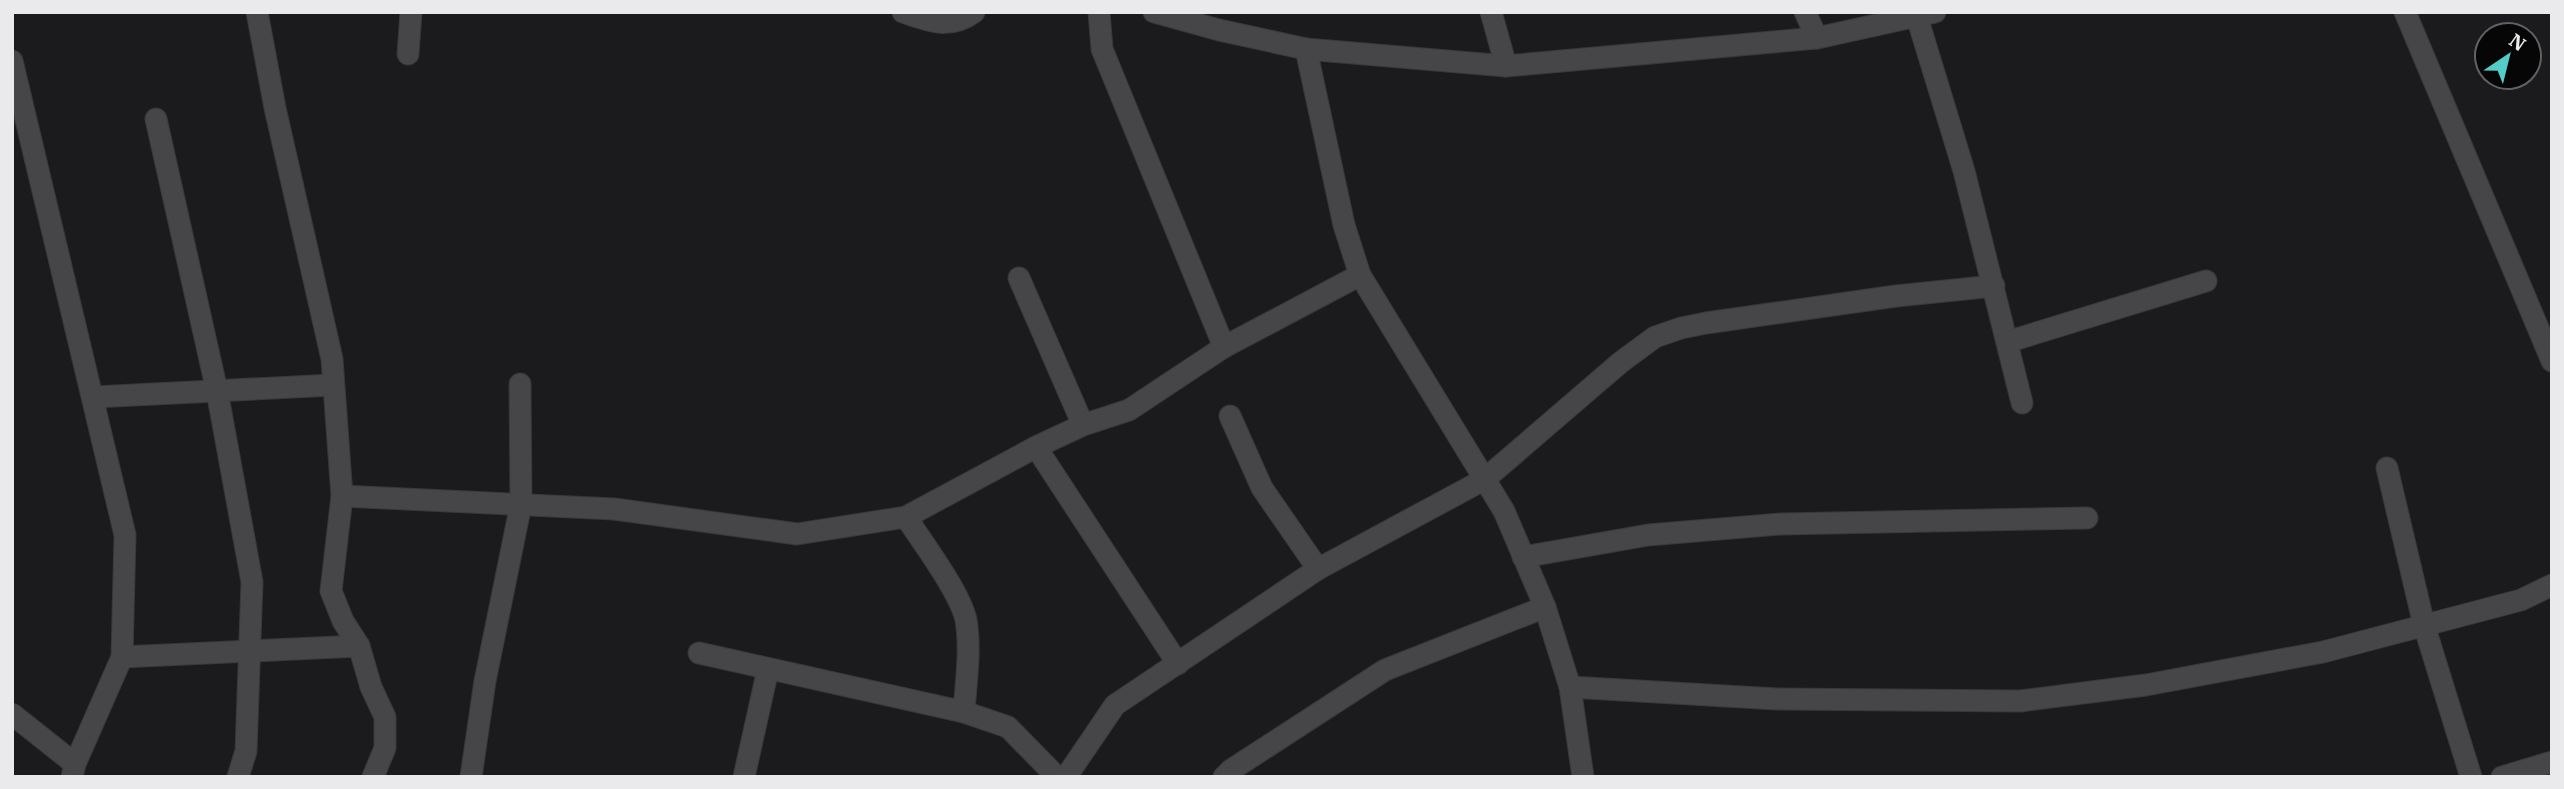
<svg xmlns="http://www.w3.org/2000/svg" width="2564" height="789" viewBox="0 0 2564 789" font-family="'IBM Plex Serif',serif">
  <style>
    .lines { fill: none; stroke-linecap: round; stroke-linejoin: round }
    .minor-casing { stroke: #38383a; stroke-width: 23 }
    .minor { stroke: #464649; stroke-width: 21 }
  </style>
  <rect width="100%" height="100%" fill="#1b1b1e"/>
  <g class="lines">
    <!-- minor casing -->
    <g class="minor-casing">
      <g id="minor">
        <path d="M257,12L275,108L332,359L342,496L331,591L343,621L359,646L371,687L385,717V748L373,777"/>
        <path d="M903,12C928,21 950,30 974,12"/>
        <path d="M1099,12L1102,49L1224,347"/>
        <path d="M1154,12L1219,30L1306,49L1506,66L1817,38L1935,12"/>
        <path d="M1491,12L1506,66"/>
        <path d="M1805,12L1817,38"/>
        <path d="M2405,12L2552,361"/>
        <path d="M1917,17L1964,171L2022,403"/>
        <path d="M1306,49L1344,225L1360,275L1504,511L1545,607L1570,687L1583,777"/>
        <path d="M408,54L411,12"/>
        <path d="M12,61L125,535L122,657L75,764L72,777"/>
        <path d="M156,119L217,391L252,582L246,751L238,777"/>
        <path d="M1019,278L1083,425"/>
        <path d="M2007,342L2206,281"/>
        <path d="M94,397L333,385"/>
        <path d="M1230,416L1262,488L1318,569"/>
        <path d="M1036,447L1178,664"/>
        <path d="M2387,468L2424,625L2471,777"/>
        <path d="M342,496L614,509L797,534L906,517L1036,447L1083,425L1129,410L1224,347L1360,275"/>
        <path d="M906,517C922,542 960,592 966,620C971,650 966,681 964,712"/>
        <path d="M1523,557L1648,535L1781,524L2087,518"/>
        <path d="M699,653L964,712L1008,727L1057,777"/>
        <path d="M122,657L359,646"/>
        <path d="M1570,687L1777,699L2020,701L2146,685L2323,652L2521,600L2552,585"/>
        <path d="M12,714L75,764"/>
        <path d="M471,777L485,681L521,504L520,384"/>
        <path d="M744,777L768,669"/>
        <path d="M1066,777L1115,705L1318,569L1485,479L1621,362L1655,337L1681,328L1706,323L1896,296L1994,286"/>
        <path d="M1224,777L1231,770L1385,670L1545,607"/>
        <path d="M2502,777L2552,762"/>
      </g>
    </g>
    <!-- minor -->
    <use href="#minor" class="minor"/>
  </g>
  <!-- border -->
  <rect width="2564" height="789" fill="none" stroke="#eaeaec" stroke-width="28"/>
  <!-- north arrow -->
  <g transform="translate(2508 56) rotate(35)"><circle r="33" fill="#060607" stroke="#616163" stroke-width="2"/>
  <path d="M0-5L12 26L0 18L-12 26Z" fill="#54cdc8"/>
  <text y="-10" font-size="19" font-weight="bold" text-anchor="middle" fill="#eaeaec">N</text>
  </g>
</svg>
